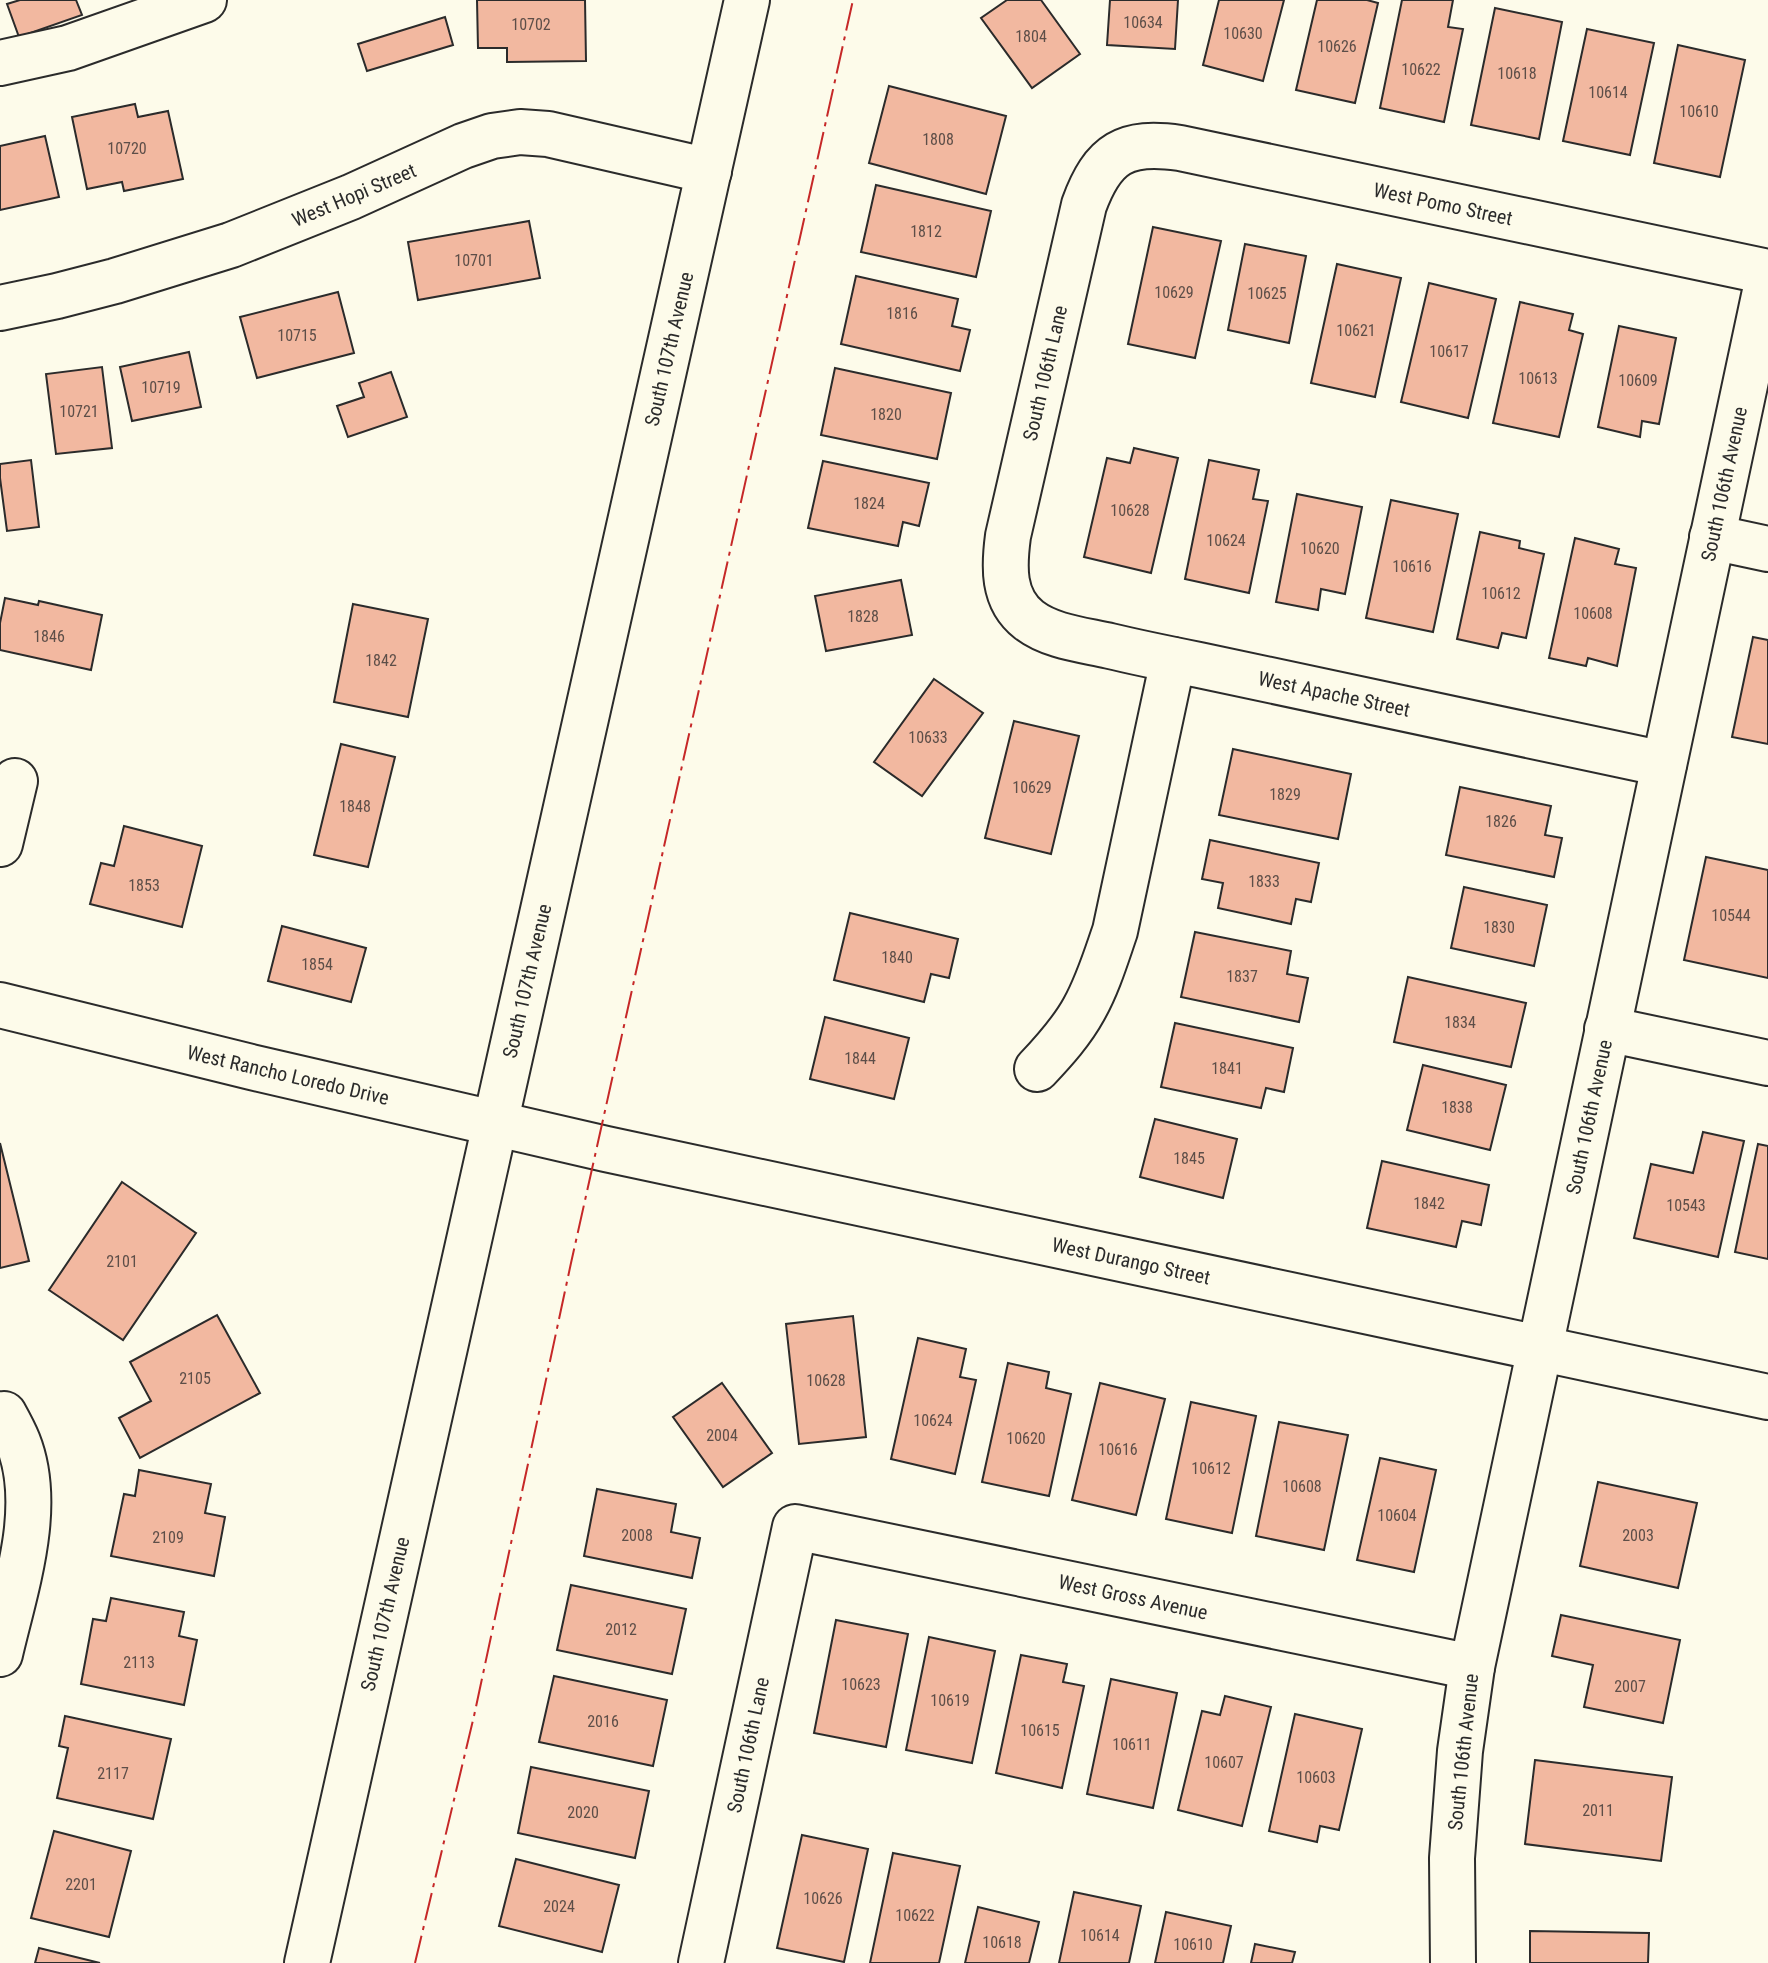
<svg xmlns="http://www.w3.org/2000/svg" width="1768" height="1963" viewBox="0 0 1768 1963" font-family="'Roboto Condensed',sans-serif">
  <style>
    .building { fill: #f2b8a0; stroke: #2b2b2b; stroke-width: 2 }
    .lines { fill: none; stroke-linecap: round; stroke-linejoin: round }
    .minor-casing { stroke: #2b2b2b; stroke-width: 48 }
    .major-casing { stroke: #2b2b2b; stroke-width: 48 }
    .minor { stroke: #fdfbea; stroke-width: 44 }
    .major { stroke: #fdfbea; stroke-width: 44 }
    .power { stroke: #c62828; stroke-width: 2; stroke-dasharray: 28 6 4 6; stroke-linecap: butt }
    .labels { text-anchor: middle; dominant-baseline: central; stroke-width: 6; stroke-linejoin: round; paint-order: stroke }
    .number-label { font-size: 16px; fill: #5d4e48 }
    .street-label { font-size: 20px; fill: #2b2b2b; stroke: #fdfbea }
  </style>
  <rect width="100%" height="100%" fill="#fdfbea"/>
  <!-- building -->
  <g class="building">
    <path d="M20,0H76L82,15L19,37L7,4Z"/>
    <path d="M477,0H585L586,61L507,62V48H478Z"/>
    <path d="M1007,0H1041L1080,54L1032,88L981,18Z"/>
    <path d="M1110,0H1178L1175,49L1107,45Z"/>
    <path d="M1219,0H1284L1263,81L1203,65Z"/>
    <path d="M1317,0H1367L1378,3L1355,103L1296,90Z"/>
    <path d="M1402,0H1453L1448,27L1463,29L1444,122L1380,108Z"/>
    <path d="M1495,8L1562,22L1539,139L1471,125Z"/>
    <path d="M445,17L453,45L367,71L358,44Z"/>
    <path d="M1587,29L1654,43L1630,155L1563,141Z"/>
    <path d="M1678,45L1745,60L1720,177L1654,163Z"/>
    <path d="M889,86L1006,116L986,194L869,163Z"/>
    <path d="M135,104L138,117L168,111L183,179L124,191L122,182L87,189L72,117Z"/>
    <path d="M45,136L59,197L0,210V146Z"/>
    <path d="M876,185L991,211L976,277L861,252Z"/>
    <path d="M529,221L540,278L418,300L408,242Z"/>
    <path d="M1153,227L1221,241L1195,358L1128,344Z"/>
    <path d="M1245,244L1306,256L1289,343L1228,330Z"/>
    <path d="M1337,264L1401,278L1375,397L1311,383Z"/>
    <path d="M856,276L958,299L952,326L970,330L960,371L841,344Z"/>
    <path d="M1429,283L1496,299L1468,418L1401,402Z"/>
    <path d="M338,292L354,353L257,378L240,317Z"/>
    <path d="M1520,302L1573,314L1569,330L1583,334L1559,437L1493,423Z"/>
    <path d="M1619,326L1676,338L1659,424L1642,421L1640,437L1598,427Z"/>
    <path d="M189,352L201,407L132,421L120,367Z"/>
    <path d="M102,367L112,448L56,454L46,374Z"/>
    <path d="M835,368L951,393L937,459L821,435Z"/>
    <path d="M391,372L407,417L348,437L337,406L364,397L359,383Z"/>
    <path d="M1134,448L1178,458L1151,573L1084,557L1107,458L1130,463Z"/>
    <path d="M31,460L39,527L7,531L0,478V464Z"/>
    <path d="M1209,460L1259,470L1253,499L1268,501L1249,593L1185,579Z"/>
    <path d="M823,461L929,483L919,526L903,522L898,546L808,528Z"/>
    <path d="M1297,494L1362,507L1345,594L1321,589L1318,610L1276,602Z"/>
    <path d="M1391,500L1458,514L1433,632L1366,618Z"/>
    <path d="M1480,532L1520,541L1519,548L1544,554L1526,638L1502,633L1498,648L1457,639Z"/>
    <path d="M1575,538L1619,549L1615,564L1636,568L1617,666L1588,658L1586,666L1549,658Z"/>
    <path d="M901,580L912,635L826,651L815,596Z"/>
    <path d="M5,598L38,605L39,601L102,615L91,670L0,650V623Z"/>
    <path d="M353,604L428,619L408,717L334,702Z"/>
    <path d="M1753,637L1768,640V744L1732,737Z"/>
    <path d="M934,679L983,713L922,796L874,762Z"/>
    <path d="M1014,721L1079,736L1051,854L985,838Z"/>
    <path d="M341,744L395,757L368,867L314,855Z"/>
    <path d="M1233,749L1351,774L1338,839L1219,815Z"/>
    <path d="M1460,787L1551,806L1545,835L1562,838L1554,877L1446,855Z"/>
    <path d="M124,826L202,846L182,927L90,904L101,863L114,866Z"/>
    <path d="M1210,840L1319,863L1311,902L1296,899L1291,924L1218,908L1223,883L1202,879Z"/>
    <path d="M1706,857L1768,870V978L1684,960Z"/>
    <path d="M1464,887L1547,905L1534,966L1451,948Z"/>
    <path d="M850,913L958,939L949,978L931,974L924,1002L834,980Z"/>
    <path d="M282,926L366,948L351,1002L268,981Z"/>
    <path d="M1195,932L1291,951L1287,974L1308,978L1299,1022L1181,997Z"/>
    <path d="M1408,977L1526,1003L1511,1067L1394,1042Z"/>
    <path d="M825,1017L909,1038L894,1099L810,1079Z"/>
    <path d="M1175,1023L1293,1048L1284,1092L1266,1088L1261,1108L1161,1087Z"/>
    <path d="M1423,1065L1506,1085L1490,1150L1407,1130Z"/>
    <path d="M1155,1119L1237,1139L1223,1198L1140,1177Z"/>
    <path d="M1703,1132L1744,1141L1718,1257L1634,1238L1651,1164L1693,1173Z"/>
    <path d="M0,1143L29,1261L0,1268Z"/>
    <path d="M1758,1144L1768,1146V1259L1735,1252Z"/>
    <path d="M1382,1161L1489,1185L1481,1225L1462,1221L1456,1247L1367,1228Z"/>
    <path d="M122,1182L196,1233L123,1340L49,1290Z"/>
    <path d="M217,1315L260,1393L140,1458L119,1418L151,1401L130,1362Z"/>
    <path d="M853,1316L866,1437L799,1444L786,1324Z"/>
    <path d="M918,1338L966,1349L960,1377L976,1380L955,1474L891,1459Z"/>
    <path d="M1008,1363L1049,1372L1046,1388L1071,1394L1049,1496L982,1482Z"/>
    <path d="M722,1383L772,1453L723,1487L673,1417Z"/>
    <path d="M1100,1383L1165,1399L1136,1515L1072,1500Z"/>
    <path d="M1191,1402L1256,1416L1232,1533L1166,1519Z"/>
    <path d="M1279,1422L1348,1435L1324,1550L1256,1536Z"/>
    <path d="M1380,1458L1436,1470L1414,1572L1357,1560Z"/>
    <path d="M139,1470L211,1484L205,1513L225,1517L214,1576L111,1556L124,1494L135,1496Z"/>
    <path d="M1598,1482L1697,1503L1678,1588L1580,1566Z"/>
    <path d="M597,1489L676,1504L671,1532L700,1538L692,1578L584,1556Z"/>
    <path d="M571,1585L686,1609L672,1674L557,1650Z"/>
    <path d="M111,1598L184,1612L179,1636L197,1640L184,1705L81,1684L93,1619L106,1621Z"/>
    <path d="M1561,1615L1680,1640L1663,1723L1584,1707L1593,1665L1552,1656Z"/>
    <path d="M836,1620L908,1634L886,1747L814,1733Z"/>
    <path d="M929,1637L995,1651L972,1763L906,1750Z"/>
    <path d="M1021,1655L1067,1664L1063,1682L1084,1686L1062,1788L996,1773Z"/>
    <path d="M554,1676L667,1700L653,1766L539,1742Z"/>
    <path d="M1111,1679L1177,1693L1153,1808L1087,1794Z"/>
    <path d="M1225,1696L1271,1707L1242,1826L1178,1810L1202,1711L1220,1715Z"/>
    <path d="M1295,1714L1362,1729L1339,1830L1320,1826L1317,1842L1269,1831Z"/>
    <path d="M65,1716L171,1739L153,1819L57,1798L68,1748L59,1746Z"/>
    <path d="M1535,1760L1672,1777L1661,1861L1525,1844Z"/>
    <path d="M531,1767L649,1791L635,1858L518,1833Z"/>
    <path d="M54,1831L131,1851L109,1937L31,1918Z"/>
    <path d="M802,1835L868,1849L844,1962L777,1948Z"/>
    <path d="M893,1853L960,1866L939,1963H870Z"/>
    <path d="M516,1859L619,1885L602,1952L499,1926Z"/>
    <path d="M1074,1892L1141,1906L1129,1963H1059Z"/>
    <path d="M978,1907L1039,1922L1029,1963H965Z"/>
    <path d="M1166,1912L1231,1926L1223,1963H1155Z"/>
    <path d="M1530,1931L1649,1933L1648,1963H1530Z"/>
    <path d="M1255,1944L1295,1952L1292,1963H1251Z"/>
    <path d="M39,1948L100,1963H35Z"/>
  </g>
  <g class="lines">
    <!-- minor casing -->
    <g class="minor-casing">
      <g id="minor">
        <path d="M0,63L68,48L204,0"/>
        <path d="M0,308L57,296L115,281L231,245L351,197L463,146L492,136L520,132L548,134L709,171"/>
        <path d="M1712,537L1768,549"/>
        <path d="M1664,764C1509,731 1354,698 1199,665C1169,659 1139,653 1110,646C1084,640 1051,637 1029,620C1002,599 1004,566 1008,536L1084,205C1103,153 1125,140 1180,148L1768,272"/>
        <path d="M0,844L15,781"/>
        <path d="M0,1005L251,1067L606,1149L1768,1397"/>
        <path d="M1607,1029L1768,1063"/>
        <path d="M1037,1069C1055,1050 1072,1031 1084,1009C1098,984 1106,957 1115,931L1173,660"/>
        <path d="M0,1654C15,1589 44,1507 18,1442C14,1432 9,1423 4,1414"/>
        <path d="M701,1963L795,1527L1472,1667"/>
        <path d="M1453,1963L1452,1858L1460,1751L1472,1667L1768,277"/>
      </g>
    </g>
    <!-- major casing -->
    <g class="major-casing">
      <path id="major" d="M307,1963L747,0"/>
    </g>
    <!-- minor -->
    <use href="#minor" class="minor"/>
    <!-- major -->
    <use href="#major" class="major"/>
    <!-- power -->
    <path class="power" d="M415,1963L474,1716L571,1263L853,0"/>
  </g>
  <g class="labels">
    <!-- number labels -->
    <g class="number-label">
      <text x="1143" y="22">10634</text>
      <text x="531" y="24">10702</text>
      <text x="1243" y="33">10630</text>
      <text x="1031" y="36">1804</text>
      <text x="1337" y="46">10626</text>
      <text x="1421" y="69">10622</text>
      <text x="1517" y="73">10618</text>
      <text x="1608" y="92">10614</text>
      <text x="1699" y="111">10610</text>
      <text x="938" y="139">1808</text>
      <text x="127" y="148">10720</text>
      <text x="926" y="231">1812</text>
      <text x="474" y="260">10701</text>
      <text x="1174" y="292">10629</text>
      <text x="1267" y="293">10625</text>
      <text x="902" y="313">1816</text>
      <text x="1356" y="330">10621</text>
      <text x="297" y="335">10715</text>
      <text x="1449" y="351">10617</text>
      <text x="1538" y="378">10613</text>
      <text x="1638" y="380">10609</text>
      <text x="161" y="387">10719</text>
      <text x="79" y="411">10721</text>
      <text x="886" y="414">1820</text>
      <text x="869" y="503">1824</text>
      <text x="1130" y="510">10628</text>
      <text x="1226" y="540">10624</text>
      <text x="1320" y="548">10620</text>
      <text x="1412" y="566">10616</text>
      <text x="1501" y="593">10612</text>
      <text x="1593" y="613">10608</text>
      <text x="863" y="616">1828</text>
      <text x="49" y="636">1846</text>
      <text x="381" y="660">1842</text>
      <text x="928" y="737">10633</text>
      <text x="1032" y="787">10629</text>
      <text x="1285" y="794">1829</text>
      <text x="355" y="806">1848</text>
      <text x="1501" y="821">1826</text>
      <text x="1264" y="881">1833</text>
      <text x="144" y="885">1853</text>
      <text x="1731" y="915">10544</text>
      <text x="1499" y="927">1830</text>
      <text x="897" y="957">1840</text>
      <text x="317" y="964">1854</text>
      <text x="1242" y="976">1837</text>
      <text x="1460" y="1022">1834</text>
      <text x="860" y="1058">1844</text>
      <text x="1227" y="1068">1841</text>
      <text x="1457" y="1107">1838</text>
      <text x="1189" y="1158">1845</text>
      <text x="1429" y="1203">1842</text>
      <text x="1686" y="1205">10543</text>
      <text x="122" y="1261">2101</text>
      <text x="195" y="1378">2105</text>
      <text x="826" y="1380">10628</text>
      <text x="933" y="1420">10624</text>
      <text x="722" y="1435">2004</text>
      <text x="1026" y="1438">10620</text>
      <text x="1118" y="1449">10616</text>
      <text x="1211" y="1468">10612</text>
      <text x="1302" y="1486">10608</text>
      <text x="1397" y="1515">10604</text>
      <text x="637" y="1535">2008</text>
      <text x="1638" y="1535">2003</text>
      <text x="168" y="1537">2109</text>
      <text x="621" y="1629">2012</text>
      <text x="139" y="1662">2113</text>
      <text x="861" y="1684">10623</text>
      <text x="1630" y="1686">2007</text>
      <text x="950" y="1700">10619</text>
      <text x="603" y="1721">2016</text>
      <text x="1040" y="1730">10615</text>
      <text x="1132" y="1744">10611</text>
      <text x="1224" y="1762">10607</text>
      <text x="113" y="1773">2117</text>
      <text x="1316" y="1777">10603</text>
      <text x="1598" y="1810">2011</text>
      <text x="583" y="1812">2020</text>
      <text x="81" y="1884">2201</text>
      <text x="823" y="1898">10626</text>
      <text x="559" y="1906">2024</text>
      <text x="915" y="1915">10622</text>
      <text x="1100" y="1935">10614</text>
      <text x="1002" y="1942">10618</text>
      <text x="1193" y="1944">10610</text>
    </g>
    <!-- street labels -->
    <g class="street-label">
      <text transform="translate(354 195) rotate(-23)">West Hopi Street</text>
      <text transform="translate(1443 204) rotate(12)">West Pomo Street</text>
      <text transform="translate(669 349) rotate(-77)">South 107th Avenue</text>
      <text transform="translate(1045 373) rotate(-77)">South 106th Lane</text>
      <text transform="translate(1724 484) rotate(-78)">South 106th Avenue</text>
      <text transform="translate(1334 694) rotate(12)">West Apache Street</text>
      <text transform="translate(527 981) rotate(-77)">South 107th Avenue</text>
      <text transform="translate(288 1075) rotate(13)">West Rancho Loredo Drive</text>
      <text transform="translate(1589 1117) rotate(-78)">South 106th Avenue</text>
      <text transform="translate(1131 1261) rotate(12)">West Durango Street</text>
      <text transform="translate(1133 1597) rotate(12)">West Gross Avenue</text>
      <text transform="translate(385 1614) rotate(-77)">South 107th Avenue</text>
      <text transform="translate(748 1745) rotate(-78)">South 106th Lane</text>
      <text transform="translate(1463 1752) rotate(-84)">South 106th Avenue</text>
    </g>
  </g>
</svg>
